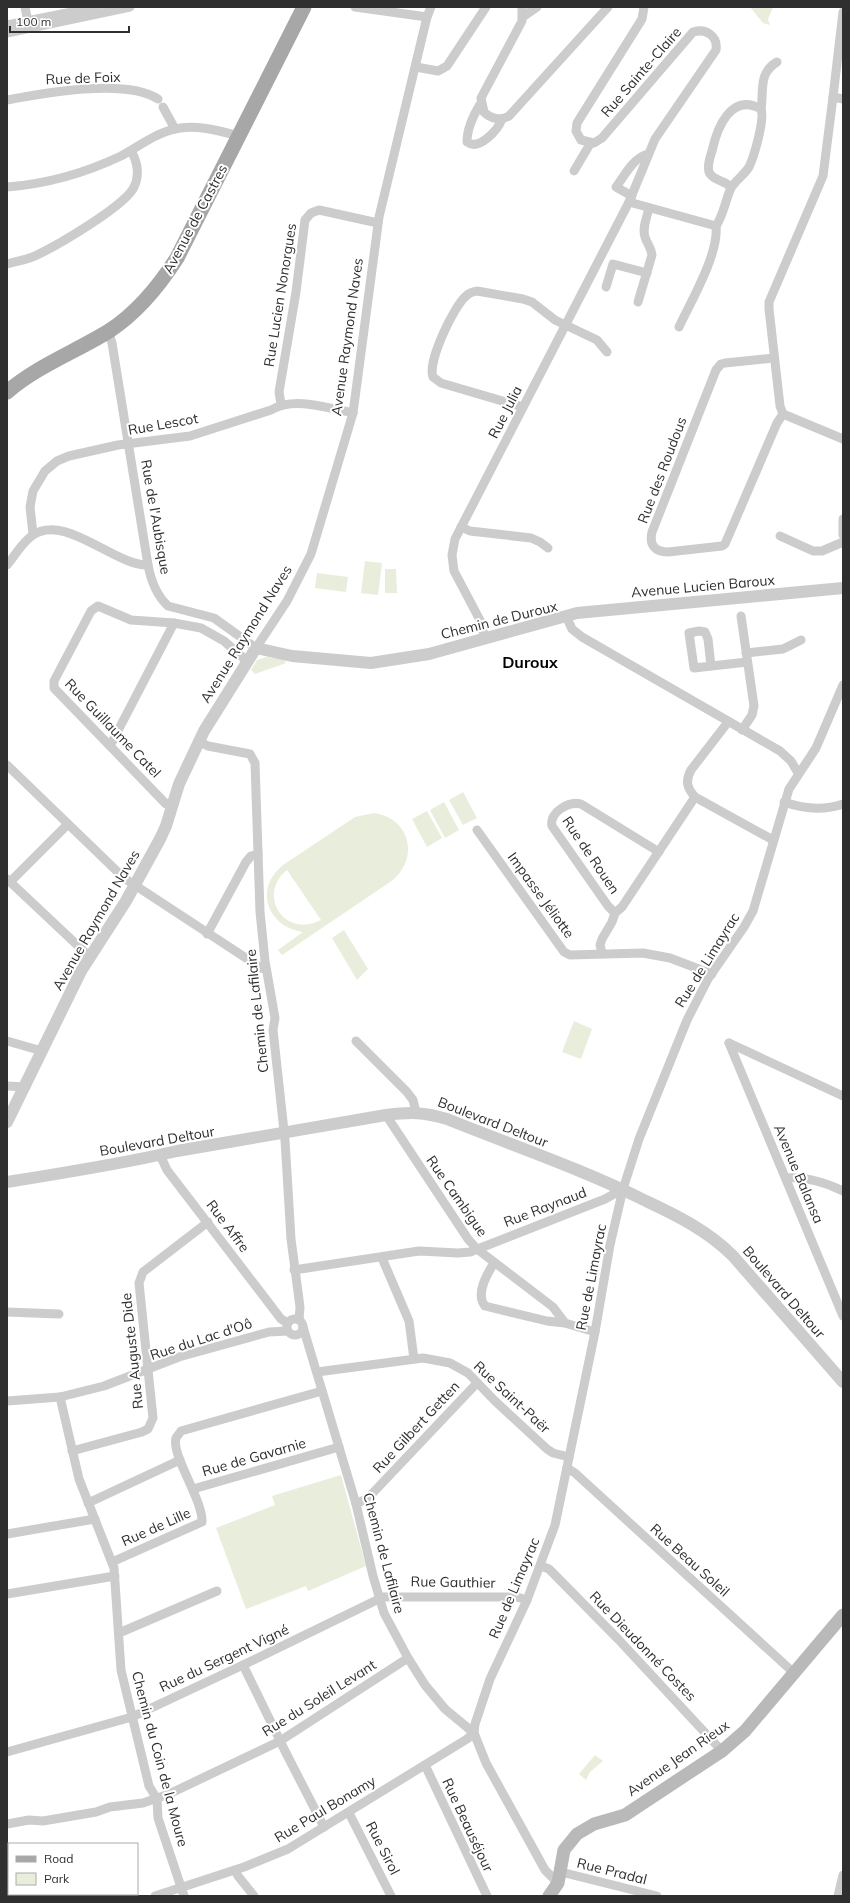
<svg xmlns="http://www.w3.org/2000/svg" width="850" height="1903" viewBox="0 0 850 1903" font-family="Mulish,sans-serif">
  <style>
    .green { fill: #e9eddc; fill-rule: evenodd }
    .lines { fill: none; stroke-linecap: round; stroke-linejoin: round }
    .minor { stroke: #ccc; stroke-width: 9 }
    .tertiary { stroke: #ccc; stroke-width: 12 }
    .secondary { stroke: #b9b9b9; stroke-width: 13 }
    .primary { stroke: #a7a7a7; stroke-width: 15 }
    .labels { text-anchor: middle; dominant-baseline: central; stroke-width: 4; stroke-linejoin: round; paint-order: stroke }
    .street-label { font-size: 14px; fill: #2f2f2f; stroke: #fff }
    .quarter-label { font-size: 16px; font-weight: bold; fill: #000; stroke: #fff }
  </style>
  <rect width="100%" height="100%" fill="#fff"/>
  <!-- green -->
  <g class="green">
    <path d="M750,7H773L768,19L770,25L763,23Z"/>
    <path d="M365,561L382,563L378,595L361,593Z"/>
    <path d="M385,569H396L397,593H385Z"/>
    <path d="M317,573L348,577L346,592L315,588Z"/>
    <path d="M266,657L284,659L286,663L255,674L251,670L257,660Z"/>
    <path d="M463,792L477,818L463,825L449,800Z"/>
    <path d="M444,802L459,830L445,838L430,810Z"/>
    <path d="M427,811L442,838L427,847L412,819Z"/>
    <path d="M374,813C409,818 420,856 393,880L282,955L278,950L303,932C268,927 253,889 283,865L355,817ZM287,870L321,920C285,939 256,895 287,870Z"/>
    <path d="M344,930L368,969L357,980L332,938Z"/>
    <path d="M574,1021L592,1029L581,1059L562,1052Z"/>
    <path d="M341,1475L366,1566L308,1591L306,1586L246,1609L216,1528L275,1505L272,1496Z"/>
    <path d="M595,1755L603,1761L590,1772L586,1780L579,1774Z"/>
  </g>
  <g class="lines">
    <!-- minor -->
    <g class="minor">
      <path d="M25,7L29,27"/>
      <path d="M355,7L427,17"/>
      <path d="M522,7V21L481,98L484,112C491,119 501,121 509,116L608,7"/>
      <path d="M524,16L537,7"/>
      <path d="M7,25L97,7"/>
      <path d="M7,33L130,7"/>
      <path d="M416,67L438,71L447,66L486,7"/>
      <path d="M833,97L843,12"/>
      <path d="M843,99L833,97L823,176L769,302V309L780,406L783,414L843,439"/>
      <path d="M7,100C44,93 126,78 158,99"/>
      <path d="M481,103C474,114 467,128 467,142C479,151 498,130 502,119"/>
      <path d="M163,107L175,129"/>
      <path d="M761,109C764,91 758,73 777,62"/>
      <path d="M574,171L590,144"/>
      <path d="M7,187C47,184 85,173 121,156C138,147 156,133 175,129C195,124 220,131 239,136"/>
      <path d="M632,196L616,187C625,175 633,158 648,154"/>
      <path d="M629,202L716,226"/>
      <path d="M716,226C724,214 725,201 731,188C735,181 744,175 749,167C754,157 765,119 761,109C731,92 717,128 712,151C710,157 707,165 709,172C712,180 726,181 731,187"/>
      <path d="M7,264C17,261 27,260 37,255C58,245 121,208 133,189C140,177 138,162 131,151"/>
      <path d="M606,287L613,264L647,273"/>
      <path d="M638,302L652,255C651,247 647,244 645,237C642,228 647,217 649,208"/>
      <path d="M679,327C691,301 719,254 716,226"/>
      <path d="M108,331L112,343L148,565C151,581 156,595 168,606L214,618L256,648L287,601L311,554L353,413L379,217L427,17L431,7"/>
      <path d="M774,358L725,363L721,364L716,370L652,532C649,545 655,552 668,552L722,546L725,544L777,423L783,414"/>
      <path d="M281,404L279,392L296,292L305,220L311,213L319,210L378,223"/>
      <path d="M523,407L441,383L433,377C427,362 454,306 466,296C470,292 473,292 477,291L523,299L532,302L555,320L597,340L607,352"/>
      <path d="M843,519V535"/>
      <path d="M461,527L470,531L531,538L540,542L548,548"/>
      <path d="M33,534L30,507L33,491L45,471L57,461L69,456L118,445L190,436L271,410C294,396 328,408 353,413"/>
      <path d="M780,536L813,551H822L843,542"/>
      <path d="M7,565C15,556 22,542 33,535C65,513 115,566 148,565"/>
      <path d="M566,616L572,629L582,637L780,751L791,761L798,773"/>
      <path d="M741,616L754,706L752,715L742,730"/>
      <path d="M485,639L481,622L454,571L452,555L455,539L629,202L655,139L716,50C718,36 706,28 693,32L602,138L594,143L581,140L576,131L577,123L642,19L644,7"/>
      <path d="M746,653L783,649L801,640"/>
      <path d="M711,666L708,639L705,632L699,631L689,633L694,668L747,662"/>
      <path d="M728,722L691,770C685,781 687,788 695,797L773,840"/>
      <path d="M198,741L208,746L250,754L255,763L260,912L265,961L275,1018L273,1030L285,1140L291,1239L300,1307L299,1320"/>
      <path d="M110,746L174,623"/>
      <path d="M7,765L124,878L261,968L266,969"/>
      <path d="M784,802C804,809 823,811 843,804"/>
      <path d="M172,806L166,804L54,688V681L91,611L98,606L131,620L174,623L201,628L224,641L248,662"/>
      <path d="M477,830L564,952L570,955L643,953L670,958L712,974"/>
      <path d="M7,879L91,958"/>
      <path d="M10,882L68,824"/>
      <path d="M615,913L608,906L552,826C549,812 569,801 581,804L659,852"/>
      <path d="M207,934L246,862L251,856L258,854"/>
      <path d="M602,953L600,945L602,939L612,922L615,913L622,907L695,797"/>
      <path d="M7,1041L42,1051"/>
      <path d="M356,1041L407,1092L413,1100L416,1112"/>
      <path d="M729,1043L843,1316"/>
      <path d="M729,1043L843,1096"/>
      <path d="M7,1086L26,1087"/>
      <path d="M386,1115L468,1239L477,1249L553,1307L565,1323L595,1332"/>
      <path d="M160,1155L167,1170L281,1319L288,1323"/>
      <path d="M786,1178C804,1176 827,1183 843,1191"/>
      <path d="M382,1258L409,1321L414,1359"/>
      <path d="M494,1263C487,1274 475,1294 485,1306L547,1321L565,1323"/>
      <path d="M294,1270L419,1251L458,1253L470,1252L605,1199L623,1189"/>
      <path d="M7,1312L59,1314"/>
      <circle cx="295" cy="1327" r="8"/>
      <path d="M303,1327L356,1504L373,1576L384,1613L408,1658L425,1685L445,1709L474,1733"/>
      <path d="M317,1372L423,1358L450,1363L468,1373L495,1401L547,1449L553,1453L569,1457"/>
      <path d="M60,1397L79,1479L114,1568L121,1670L149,1786L157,1799L158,1818L184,1896"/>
      <path d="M7,1401L60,1397L104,1386L179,1357L269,1332L288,1331"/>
      <path d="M72,1451L142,1432L148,1429L153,1418L139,1283L143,1272L208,1222"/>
      <path d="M567,1468L575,1473L794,1673"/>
      <path d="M193,1489L339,1447"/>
      <path d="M88,1503L180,1460"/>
      <path d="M356,1504L368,1498L477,1383"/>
      <path d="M7,1534L95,1519"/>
      <path d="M112,1562L202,1522C203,1500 171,1455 176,1438C177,1436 180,1433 181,1431L322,1391"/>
      <path d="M541,1566L549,1569L618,1639L722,1751"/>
      <path d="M7,1594L115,1576"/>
      <path d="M119,1633L217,1591"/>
      <path d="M243,1665L285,1751L324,1827"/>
      <path d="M7,1752L132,1717L243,1665L383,1597H517L527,1600"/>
      <path d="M425,1765L487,1896"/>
      <path d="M349,1813L391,1896"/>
      <path d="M7,1824L29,1820L43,1821L96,1812L110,1807L143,1803L169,1794L280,1741L408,1658"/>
      <path d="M235,1870L238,1876L254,1896"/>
      <path d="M561,1872L657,1896"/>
      <path d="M558,1883L545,1870L486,1763L474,1733L475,1724L490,1679L527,1600L555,1525L595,1332L610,1245L623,1189L639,1139L687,1020L708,979L744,927L753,911L789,789L816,748L843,685"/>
      <path d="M7,1887H9"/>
      <path d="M49,1894V1896"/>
      <path d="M155,1896L244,1867L288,1849L467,1739L474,1733"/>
      <path d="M838,1896L843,1875"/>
    </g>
    <!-- tertiary -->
    <g class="tertiary">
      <path d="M7,1122L81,971L126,901L160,839L166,826L179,784L204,731L256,648L292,656L371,663L429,654L577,613L843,588"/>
      <path d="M7,1182C64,1173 121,1164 177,1151L386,1115C411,1112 423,1112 447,1119C514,1146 582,1169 646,1201C678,1216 708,1231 733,1256L843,1382"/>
    </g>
    <!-- secondary -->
    <path class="secondary" d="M549,1896L558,1883L564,1850L577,1834L594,1824L625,1815L722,1751L745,1731L843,1615"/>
    <!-- primary -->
    <path class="primary" d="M7,392C37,366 75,352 109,331C137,313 159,286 177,258L304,7"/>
  </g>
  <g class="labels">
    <!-- street labels -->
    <g class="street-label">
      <text transform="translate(641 72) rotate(-49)">Rue Sainte-Claire</text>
      <text transform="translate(83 78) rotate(-2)">Rue de Foix</text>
      <text transform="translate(195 219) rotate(-62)">Avenue de Castres</text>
      <text transform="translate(280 295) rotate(-81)">Rue Lucien Nonorgues</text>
      <text transform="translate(347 337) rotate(-82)">Avenue Raymond Naves</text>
      <text transform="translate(505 412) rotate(-63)">Rue Julia</text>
      <text transform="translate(163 424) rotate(-10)">Rue Lescot</text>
      <text transform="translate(662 470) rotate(-69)">Rue des Roudous</text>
      <text transform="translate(156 517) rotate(80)">Rue de l'Aubisque</text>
      <text transform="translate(703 586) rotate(-5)">Avenue Lucien Baroux</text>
      <text transform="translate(499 620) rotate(-14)">Chemin de Duroux</text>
      <text transform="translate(246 634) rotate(-58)">Avenue Raymond Naves</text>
      <text transform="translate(113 728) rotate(46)">Rue Guillaume Catel</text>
      <text transform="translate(591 855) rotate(56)">Rue de Rouen</text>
      <text transform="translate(541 895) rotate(54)">Impasse Jéliotte</text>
      <text transform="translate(96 920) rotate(-60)">Avenue Raymond Naves</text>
      <text transform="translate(707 960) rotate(-58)">Rue de Limayrac</text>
      <text transform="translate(257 1011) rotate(-96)">Chemin de Lafilaire</text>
      <text transform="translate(493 1122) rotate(21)">Boulevard Deltour</text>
      <text transform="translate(157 1141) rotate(-10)">Boulevard Deltour</text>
      <text transform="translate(799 1174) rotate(67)">Avenue Balansa</text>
      <text transform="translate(457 1196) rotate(55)">Rue Cambigue</text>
      <text transform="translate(545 1207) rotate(-21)">Rue Raynaud</text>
      <text transform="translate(228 1226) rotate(53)">Rue Affre</text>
      <text transform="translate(591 1277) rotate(-79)">Rue de Limayrac</text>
      <text transform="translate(784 1292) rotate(49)">Boulevard Deltour</text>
      <text transform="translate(201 1339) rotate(-18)">Rue du Lac d'Oô</text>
      <text transform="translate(132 1351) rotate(-96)">Rue Auguste Dide</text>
      <text transform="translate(512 1397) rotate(43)">Rue Saint-Paër</text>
      <text transform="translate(416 1427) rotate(-47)">Rue Gilbert Getten</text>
      <text transform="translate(254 1457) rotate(-16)">Rue de Gavarnie</text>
      <text transform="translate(156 1527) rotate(-24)">Rue de Lille</text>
      <text transform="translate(384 1553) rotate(75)">Chemin de Lafilaire</text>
      <text transform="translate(690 1560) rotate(42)">Rue Beau Soleil</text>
      <text transform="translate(453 1582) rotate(1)">Rue Gauthier</text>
      <text transform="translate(514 1588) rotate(-67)">Rue de Limayrac</text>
      <text transform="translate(643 1646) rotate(46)">Rue Dieudonné Costes</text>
      <text transform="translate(224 1658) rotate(-25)">Rue du Sergent Vigné</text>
      <text transform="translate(319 1698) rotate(-32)">Rue du Soleil Levant</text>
      <text transform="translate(678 1758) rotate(-35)">Avenue Jean Rieux</text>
      <text transform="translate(160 1759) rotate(75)">Chemin du Coin de la Moure</text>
      <text transform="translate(325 1809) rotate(-31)">Rue Paul Bonamy</text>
      <text transform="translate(468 1825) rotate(65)">Rue Beauséjour</text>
      <text transform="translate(383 1848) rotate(63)">Rue Sirol</text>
      <text transform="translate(612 1871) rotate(14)">Rue Pradal</text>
    </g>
    <!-- quarter labels -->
    <g class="quarter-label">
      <text x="530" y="662">Duroux</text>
    </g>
  </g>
  <!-- border -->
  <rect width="850" height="1903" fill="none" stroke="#2f2f2f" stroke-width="16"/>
  <!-- legend -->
  <rect x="8" y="1843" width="130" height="52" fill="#ffffff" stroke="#acacac"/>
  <rect x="16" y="1856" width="20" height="6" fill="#a7a7a7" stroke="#acacac"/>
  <text x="44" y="1863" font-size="12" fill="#2f2f2f">Road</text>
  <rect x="16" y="1873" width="20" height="12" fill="#e9eddc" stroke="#acacac"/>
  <text x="44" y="1883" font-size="12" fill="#2f2f2f">Park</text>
  <!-- scale -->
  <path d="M10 26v6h119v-6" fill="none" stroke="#2f2f2f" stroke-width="2"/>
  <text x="16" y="26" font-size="12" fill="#2f2f2f" stroke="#ffffff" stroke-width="3" paint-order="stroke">100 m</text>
</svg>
